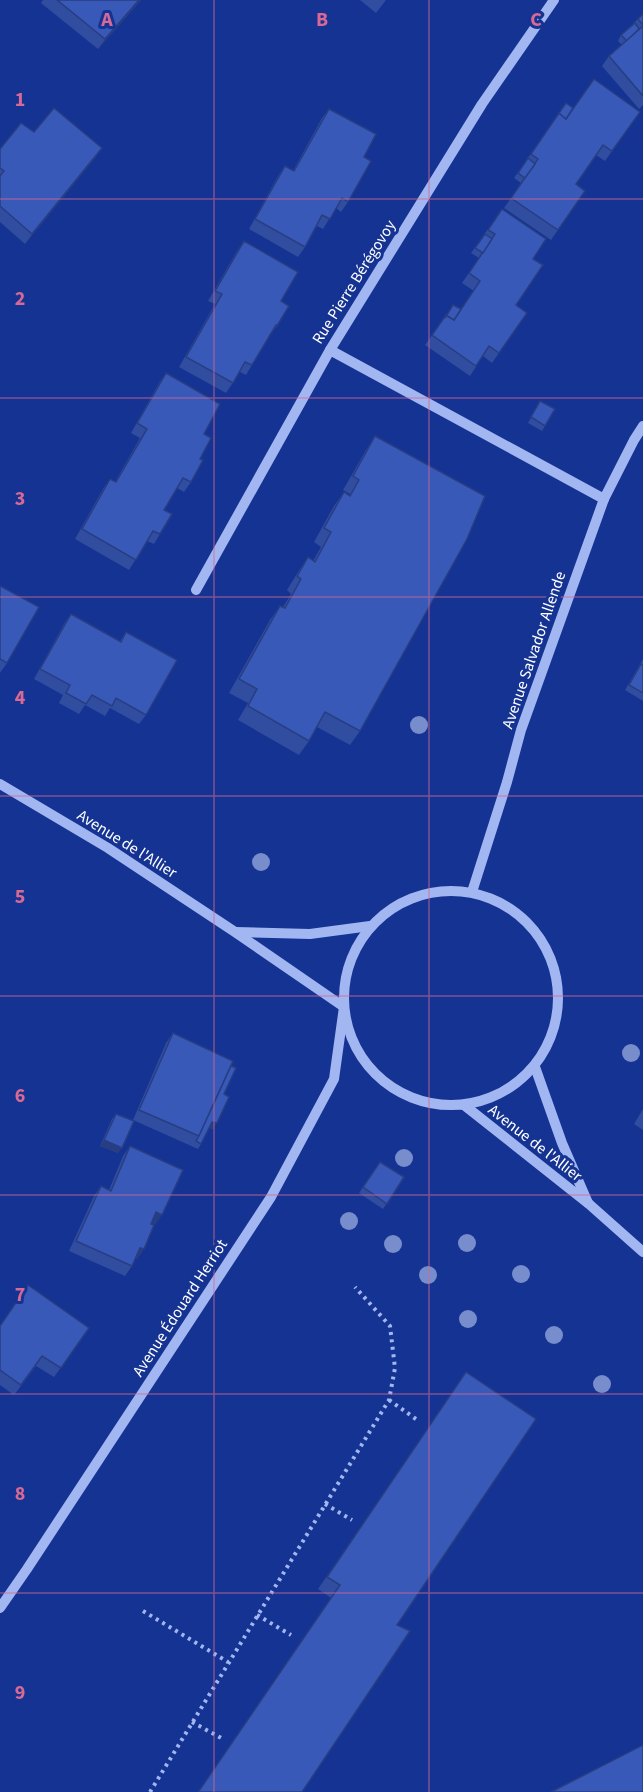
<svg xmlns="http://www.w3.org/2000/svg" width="643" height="1792" viewBox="0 0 643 1792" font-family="'Source Sans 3',sans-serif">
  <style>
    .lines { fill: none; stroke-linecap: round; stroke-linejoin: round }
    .path { stroke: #a2b7f1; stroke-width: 4; stroke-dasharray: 3 4.5; stroke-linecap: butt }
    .minor { stroke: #a2b7f1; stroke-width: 10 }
    .tree { fill: #788dcc }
    .wall { fill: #314d9f }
    .shaded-wall { fill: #283e82 }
    .building { fill: #3959b9; stroke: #283e82; stroke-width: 1.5 }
    .grid { fill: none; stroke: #d76994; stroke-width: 1.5; stroke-opacity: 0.55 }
    .labels { text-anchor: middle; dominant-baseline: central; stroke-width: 6; stroke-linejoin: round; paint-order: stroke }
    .street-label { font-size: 16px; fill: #fff; stroke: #153392 }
    .grid-label { font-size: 20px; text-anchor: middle; font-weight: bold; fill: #d76994; stroke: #153392; stroke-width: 6; stroke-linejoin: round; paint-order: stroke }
  </style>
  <rect width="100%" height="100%" fill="#153392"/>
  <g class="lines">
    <!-- path -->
    <g class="path">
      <path d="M389,1400L416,1419"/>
      <path d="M325,1504L352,1520"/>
      <path d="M143,1611L228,1662"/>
      <path d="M257,1615L291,1635"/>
      <path d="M192,1722L223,1739"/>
      <path d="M150,1792L389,1400L395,1368L390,1326L355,1287"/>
    </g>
    <!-- minor -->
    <g class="minor">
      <path d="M330,350L604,499"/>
      <path d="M196,590L330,350L482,104L554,0"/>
      <path d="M0,784L108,848L235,932L344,1007"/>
      <circle cx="451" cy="998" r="107"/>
      <path d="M472,892L507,782L521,730L604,499L634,440L643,426"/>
      <path d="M236,932L310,934L370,926"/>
      <path d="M535,1067L562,1143L588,1203"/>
      <path d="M464,1105L589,1204L643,1252"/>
      <path d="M0,1608L27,1569L271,1197L334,1079L344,1007"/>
    </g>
  </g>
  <!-- trees -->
  <g class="tree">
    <circle cx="419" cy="725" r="9"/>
    <circle cx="261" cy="862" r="9"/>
    <circle cx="631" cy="1053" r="9"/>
    <circle cx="404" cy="1158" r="9"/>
    <circle cx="349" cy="1221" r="9"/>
    <circle cx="467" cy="1243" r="9"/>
    <circle cx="393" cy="1244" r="9"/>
    <circle cx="521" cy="1274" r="9"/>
    <circle cx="428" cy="1275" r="9"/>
    <circle cx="468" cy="1319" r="9"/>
    <circle cx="554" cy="1335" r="9"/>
    <circle cx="602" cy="1384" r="9"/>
  </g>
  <!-- wall -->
  <g class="wall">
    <path d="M43,0H141L98,49L41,3Z"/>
    <path d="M360,0H386L376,13Z"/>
    <path d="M643,14V105L639,109L602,66L609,56L622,45L618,41L621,35Z"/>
    <path d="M573,108L640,112L605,161L596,155L576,184L585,191L551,240L504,208L531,170L521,183L514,178L552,123Z"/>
    <path d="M329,109L364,157L348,202L341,212L336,208L323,229L317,226L305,247L298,257L249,229L278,176L285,166L293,171L322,118Z"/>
    <path d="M34,132L102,148L95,158L25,244L0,222V149Z"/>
    <path d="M502,209L533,259L516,305L527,313L492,363L483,356L470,376L425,345L442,321L461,309L474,291L462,283L479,258L471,253Z"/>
    <path d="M244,241L281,301L277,326L270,335L246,375L240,372L226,393L179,367L215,304L208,301L237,251Z"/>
    <path d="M166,373L204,434L200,459L191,482L184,492L177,488L164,510L160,534L154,544L147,541L129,570L75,539L103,489L110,479L115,482L140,438L131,433L159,383Z"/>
    <path d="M540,401L545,426L542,431L528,423Z"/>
    <path d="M375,436L360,731L350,745L317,727L309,741L299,755L238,720L248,703L229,693L270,620L280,606L283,607L291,594L287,590L298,572L308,557L313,561L321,547L314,542L334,506L344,492L349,495L350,494L343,490L366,450Z"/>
    <path d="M0,586L7,663L0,673Z"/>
    <path d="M71,614L120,641L126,632L146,715L139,724L110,708L105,716L85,705L79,714L59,703L63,695L34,679L64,624Z"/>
    <path d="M643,659V701L625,690Z"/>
    <path d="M173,1033L231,1066L224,1094L213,1129L209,1128L201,1144L198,1149L133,1120L166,1043Z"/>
    <path d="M643,1109V1130L634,1124Z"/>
    <path d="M116,1114L118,1153L100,1146L112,1119Z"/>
    <path d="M130,1146L156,1224L151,1223L144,1249L137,1259H135L132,1266L125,1276L69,1251L94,1196L101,1186L109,1190L123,1156Z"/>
    <path d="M380,1162L404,1177L383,1209L359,1193Z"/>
    <path d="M0,1326L89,1328L54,1377L36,1366L14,1395L0,1385Z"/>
    <path d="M466,1372L397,1625L302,1792H198L331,1598L318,1589Z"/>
  </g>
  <!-- shaded-wall -->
  <g class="shaded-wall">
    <path d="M139,0H141L98,49L105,39Z"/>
    <path d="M102,148L95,158L25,244L32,234Z"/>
    <path d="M212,1122L217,1123L213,1129L208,1127Z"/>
    <path d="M104,1140L122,1148L118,1153L100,1146Z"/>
    <path d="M156,1212L162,1215L156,1224L149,1222Z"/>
    <path d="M140,1248L144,1249L137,1259L133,1258Z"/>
  </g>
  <!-- building -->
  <g class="building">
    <path d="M57,0H139L105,39Z"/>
    <path d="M643,14V25L638,19Z"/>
    <path d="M635,23L639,29L627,41L621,35Z"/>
    <path d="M643,26V96L609,56Z"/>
    <path d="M594,79L640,112L612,151L603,145L576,184L585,191L558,230L511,198L538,159L531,154L559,113L566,119Z"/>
    <path d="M566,103L573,108L566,119L559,113Z"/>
    <path d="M54,108L102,148L32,234L0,206V176L4,171L0,168V149L21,123L34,132Z"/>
    <path d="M329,109L376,134L364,157L371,161L348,202L342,198L330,219L322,215L305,247L255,219L285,166L294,171Z"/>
    <path d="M528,158L535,164L525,178L518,173Z"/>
    <path d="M502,209L546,239L533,259L543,265L516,305L527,313L499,353L489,346L476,366L432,335L446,315L454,320L480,281L469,273L495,234L488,230Z"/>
    <path d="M485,234L492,239L483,253L475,248Z"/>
    <path d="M244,241L298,272L281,301L289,306L277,326L276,325L252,365L245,362L233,383L186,357L222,294L215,291Z"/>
    <path d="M453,305L461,309L454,320L446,315L445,318Z"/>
    <path d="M166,373L220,404L204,434L211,438L200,459L203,460L191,482L183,478L164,510L172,514L160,534L153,531L136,560L82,529L110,479L116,482L147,429L137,423Z"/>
    <path d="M540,401L555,409L545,426L531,417Z"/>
    <path d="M375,436L485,496L467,539L360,731L325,712L309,741L248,706L257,689L239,679L280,606L285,608L301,579L297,576L308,557L315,562L331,532L324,528L344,492L350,496L359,480L353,476Z"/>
    <path d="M0,586L39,607L7,663L0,659Z"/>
    <path d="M71,614L121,642L126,632L177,660L146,715L116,698L112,706L92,695L86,704L66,693L70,685L40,669Z"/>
    <path d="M641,664L643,665V693L629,685Z"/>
    <path d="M173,1033L233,1061L199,1136L139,1110Z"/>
    <path d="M231,1066L236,1068L224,1094L229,1097L217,1123L212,1122L201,1144L196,1141L199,1136Z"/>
    <path d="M116,1114L134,1121L122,1148L104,1140Z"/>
    <path d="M130,1146L183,1170L162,1215L156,1212L151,1224L154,1225L144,1249L140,1248L132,1266L76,1241L101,1186L111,1191Z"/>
    <path d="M380,1162L404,1177L387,1204L363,1187Z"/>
    <path d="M28,1285L89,1328L61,1368L42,1356L21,1385L0,1370V1326Z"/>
    <path d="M466,1372L536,1419L397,1625L410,1631L302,1792H200L199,1791L340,1585L327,1577Z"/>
    <path d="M643,1745V1792H551Z"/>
  </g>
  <!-- grid -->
  <path class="grid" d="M214,0V1792M429,0V1792M0,199H643M0,398H643M0,597H643M0,796H643M0,996H643M0,1195H643M0,1394H643M0,1593H643"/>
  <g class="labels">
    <!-- street labels -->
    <g class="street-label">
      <text transform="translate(354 282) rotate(-58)">Rue Pierre Bérégovoy</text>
      <text transform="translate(534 650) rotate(-71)">Avenue Salvador Allende</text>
      <text transform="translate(127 844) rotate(32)">Avenue de l'Allier</text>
      <text transform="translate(535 1143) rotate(38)">Avenue de l'Allier</text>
      <text transform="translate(180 1308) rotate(-57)">Avenue Édouard Herriot</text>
    </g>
  </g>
  <g class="grid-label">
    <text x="107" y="26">A</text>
    <text x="322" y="26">B</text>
    <text x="536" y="26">C</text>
    <text x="20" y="106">1</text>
    <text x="20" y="305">2</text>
    <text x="20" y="505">3</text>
    <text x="20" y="704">4</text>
    <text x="20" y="903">5</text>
    <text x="20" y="1102">6</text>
    <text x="20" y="1301">7</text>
    <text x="20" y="1500">8</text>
    <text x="20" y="1699">9</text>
  </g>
</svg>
